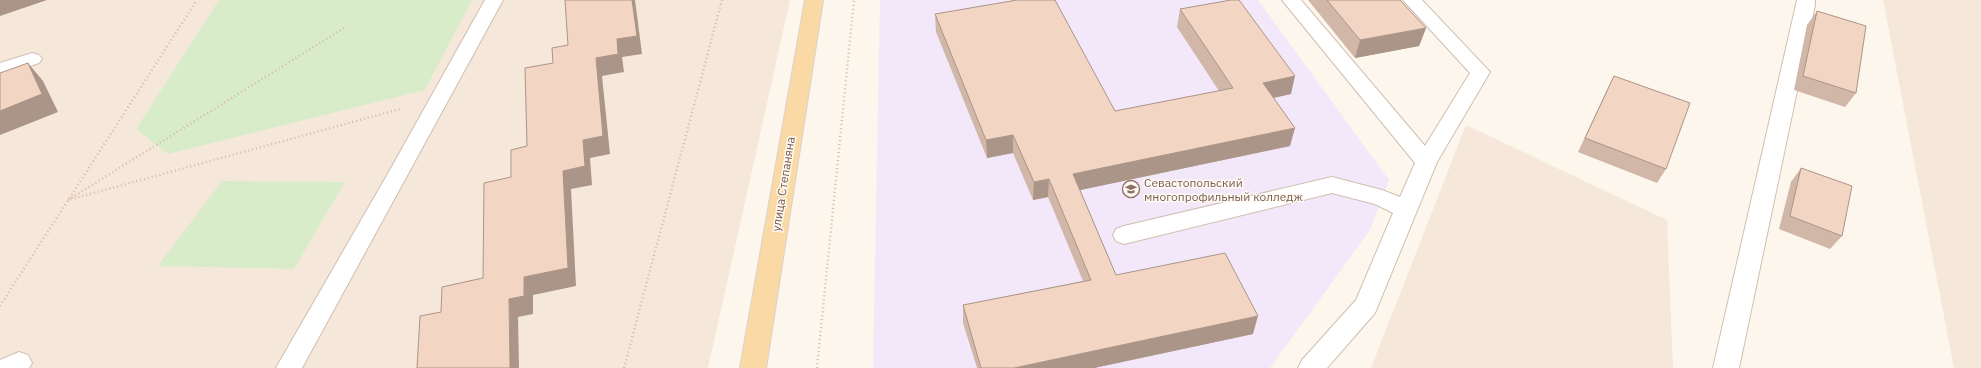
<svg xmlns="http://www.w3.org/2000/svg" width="1981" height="368" viewBox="0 0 1981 368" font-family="'IBM Plex Sans',sans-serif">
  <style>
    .residential { fill: #f5e8da }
    .education { fill: #f3e8fa }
    .green { fill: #d8ecc9 }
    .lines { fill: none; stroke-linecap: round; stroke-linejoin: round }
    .minor-casing { stroke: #d1beb0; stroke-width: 2 }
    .major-casing { stroke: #dad1cd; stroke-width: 2 }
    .path { stroke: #d9b8a5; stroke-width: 2.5; stroke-dasharray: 1 3; stroke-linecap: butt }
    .minor { fill: #fff; fill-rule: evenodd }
    .major { fill: #fbd9a5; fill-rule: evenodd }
    .wall { fill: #d1b7a8 }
    .shaded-wall { fill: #aa9588 }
    .building { fill: #f3d5c3; stroke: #aa9588 }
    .labels { text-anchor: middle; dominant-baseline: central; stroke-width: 3; stroke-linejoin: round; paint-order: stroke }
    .education-label { font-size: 12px; fill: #785e54; stroke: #fffaf3; text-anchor: start }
    .street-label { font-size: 12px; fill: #7a5c4d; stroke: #fffaf3 }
  </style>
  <rect width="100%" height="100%" fill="#fdf6ec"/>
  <!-- residential -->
  <g class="residential">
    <path d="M0,0H790L708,368H0Z"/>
    <path d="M1883,0H1981V368H1954Z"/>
    <path d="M1466,125L1667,220L1673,368H1371Z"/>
  </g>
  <!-- education -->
  <path class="education" d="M880,0H1258L1389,180L1370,230L1270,368H873Z"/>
  <!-- green -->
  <g class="green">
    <path d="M219,0H472L425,90L168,154L136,129Z"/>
    <path d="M222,181L345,182L294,269L158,266Z"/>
  </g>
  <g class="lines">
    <!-- minor casing -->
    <g class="minor-casing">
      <g id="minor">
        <path d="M485,0H503L302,368H276L390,170Z"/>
        <path d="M1282,0H1301L1425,146L1470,73L1403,0H1422L1490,72L1437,162L1375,313L1327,368H1298L1302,360L1356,300L1393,213L1375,204L1332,193L1124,244L1116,241L1113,235L1116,229L1124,226L1332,177L1382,190L1400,197L1415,163Z"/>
        <path d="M1797,0H1815V5L1739,368H1713Z"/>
        <path d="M32,53L39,55L42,59L39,63L0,76V63Z"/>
        <path d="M19,352L28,355L32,363L29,368H0V360Z"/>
      </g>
    </g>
    <!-- major casing -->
    <g class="major-casing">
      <path id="major" d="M805,0H823L766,368H740Z"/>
    </g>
    <!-- path -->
    <g class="path">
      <path d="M344,28L68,200L400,109"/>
      <path d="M0,306L197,0"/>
      <path d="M624,368L722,0"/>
      <path d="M817,368L854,0"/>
    </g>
    <!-- minor -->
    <use href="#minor" class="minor"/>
    <!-- major -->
    <use href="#major" class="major"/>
  </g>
  <!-- wall -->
  <g class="wall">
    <path d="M1308,0H1400L1426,28L1419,46L1355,58Z"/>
    <path d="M1180,9L1291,94L1274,98L1290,146L1080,190L1116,275L1253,334L1094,368H977L963,323V305L1083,281L1048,197L1033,200L1013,153L987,158L936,32L935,14L1115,111L1219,91L1177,27Z"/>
    <path d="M1817,11L1856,93L1845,107L1794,90L1807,25Z"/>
    <path d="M1614,76L1666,169L1657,183L1578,152L1607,90Z"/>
    <path d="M1801,168L1842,236L1830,249L1779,229L1791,182Z"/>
  </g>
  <!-- shaded-wall -->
  <g class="shaded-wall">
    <path d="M0,0H47L0,16Z"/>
    <path d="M632,0H635L642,54L622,57L624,72L602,76L610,154L590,158L592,185L571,189L576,286L533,295V314L518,317L519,368H510L509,299L524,277L563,171L583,140L596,58L617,39Z"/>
    <path d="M1426,28L1419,46L1355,58L1360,40Z"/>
    <path d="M28,63L43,81L58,112L0,135V111Z"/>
    <path d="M1295,76L1291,94L1259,101L1263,83Z"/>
    <path d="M1295,128L1290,146L1071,192L1073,174Z"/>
    <path d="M1013,135V153L987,158L986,140Z"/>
    <path d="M1049,179L1048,197L1033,200L1034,182Z"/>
    <path d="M1258,316L1253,334L1094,368H1014Z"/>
  </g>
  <!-- building -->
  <g class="building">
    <path d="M565,0H632L637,36L617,39L618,54L596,58L603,136L583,140L585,166L563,171L568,268L524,277V296L509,299L510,368H417L420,316L441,312L442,287L483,278L484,183L511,177V150L527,146L525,68L553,63L552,48L568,45Z"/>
    <path d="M1017,0H1055L1115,111L1233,88L1180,9L1231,0H1239L1295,76L1263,83L1295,128L1073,174L1116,275L1225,253L1258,316L1014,368H981L963,305L1091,280L1049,179L1034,182L1013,135L986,140L935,14Z"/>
    <path d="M1327,0H1400L1426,28L1360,40Z"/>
    <path d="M1817,11L1866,26L1856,93L1803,76Z"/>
    <path d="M28,63L42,94L0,111V73Z"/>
    <path d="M1614,76L1690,103L1666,169L1585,138Z"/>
    <path d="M1801,168L1852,186L1842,236L1790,216Z"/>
  </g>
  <!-- icons -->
  <defs>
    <g id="university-ring" transform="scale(0.9)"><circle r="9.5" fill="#fffaf3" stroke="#8d6e63" stroke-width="1.5"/><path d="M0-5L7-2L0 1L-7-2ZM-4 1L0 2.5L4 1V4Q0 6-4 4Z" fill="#8d6e63"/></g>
  </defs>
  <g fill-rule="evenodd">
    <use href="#university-ring" x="1131" y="189"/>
  </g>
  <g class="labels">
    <!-- education labels -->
    <g class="education-label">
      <text x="1144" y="182">Севастопольский<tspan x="1144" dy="14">многопрофильный колледж</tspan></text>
    </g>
    <!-- street labels -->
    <g class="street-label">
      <text transform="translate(783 184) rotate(-81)">улица Степаняна</text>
    </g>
  </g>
</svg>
